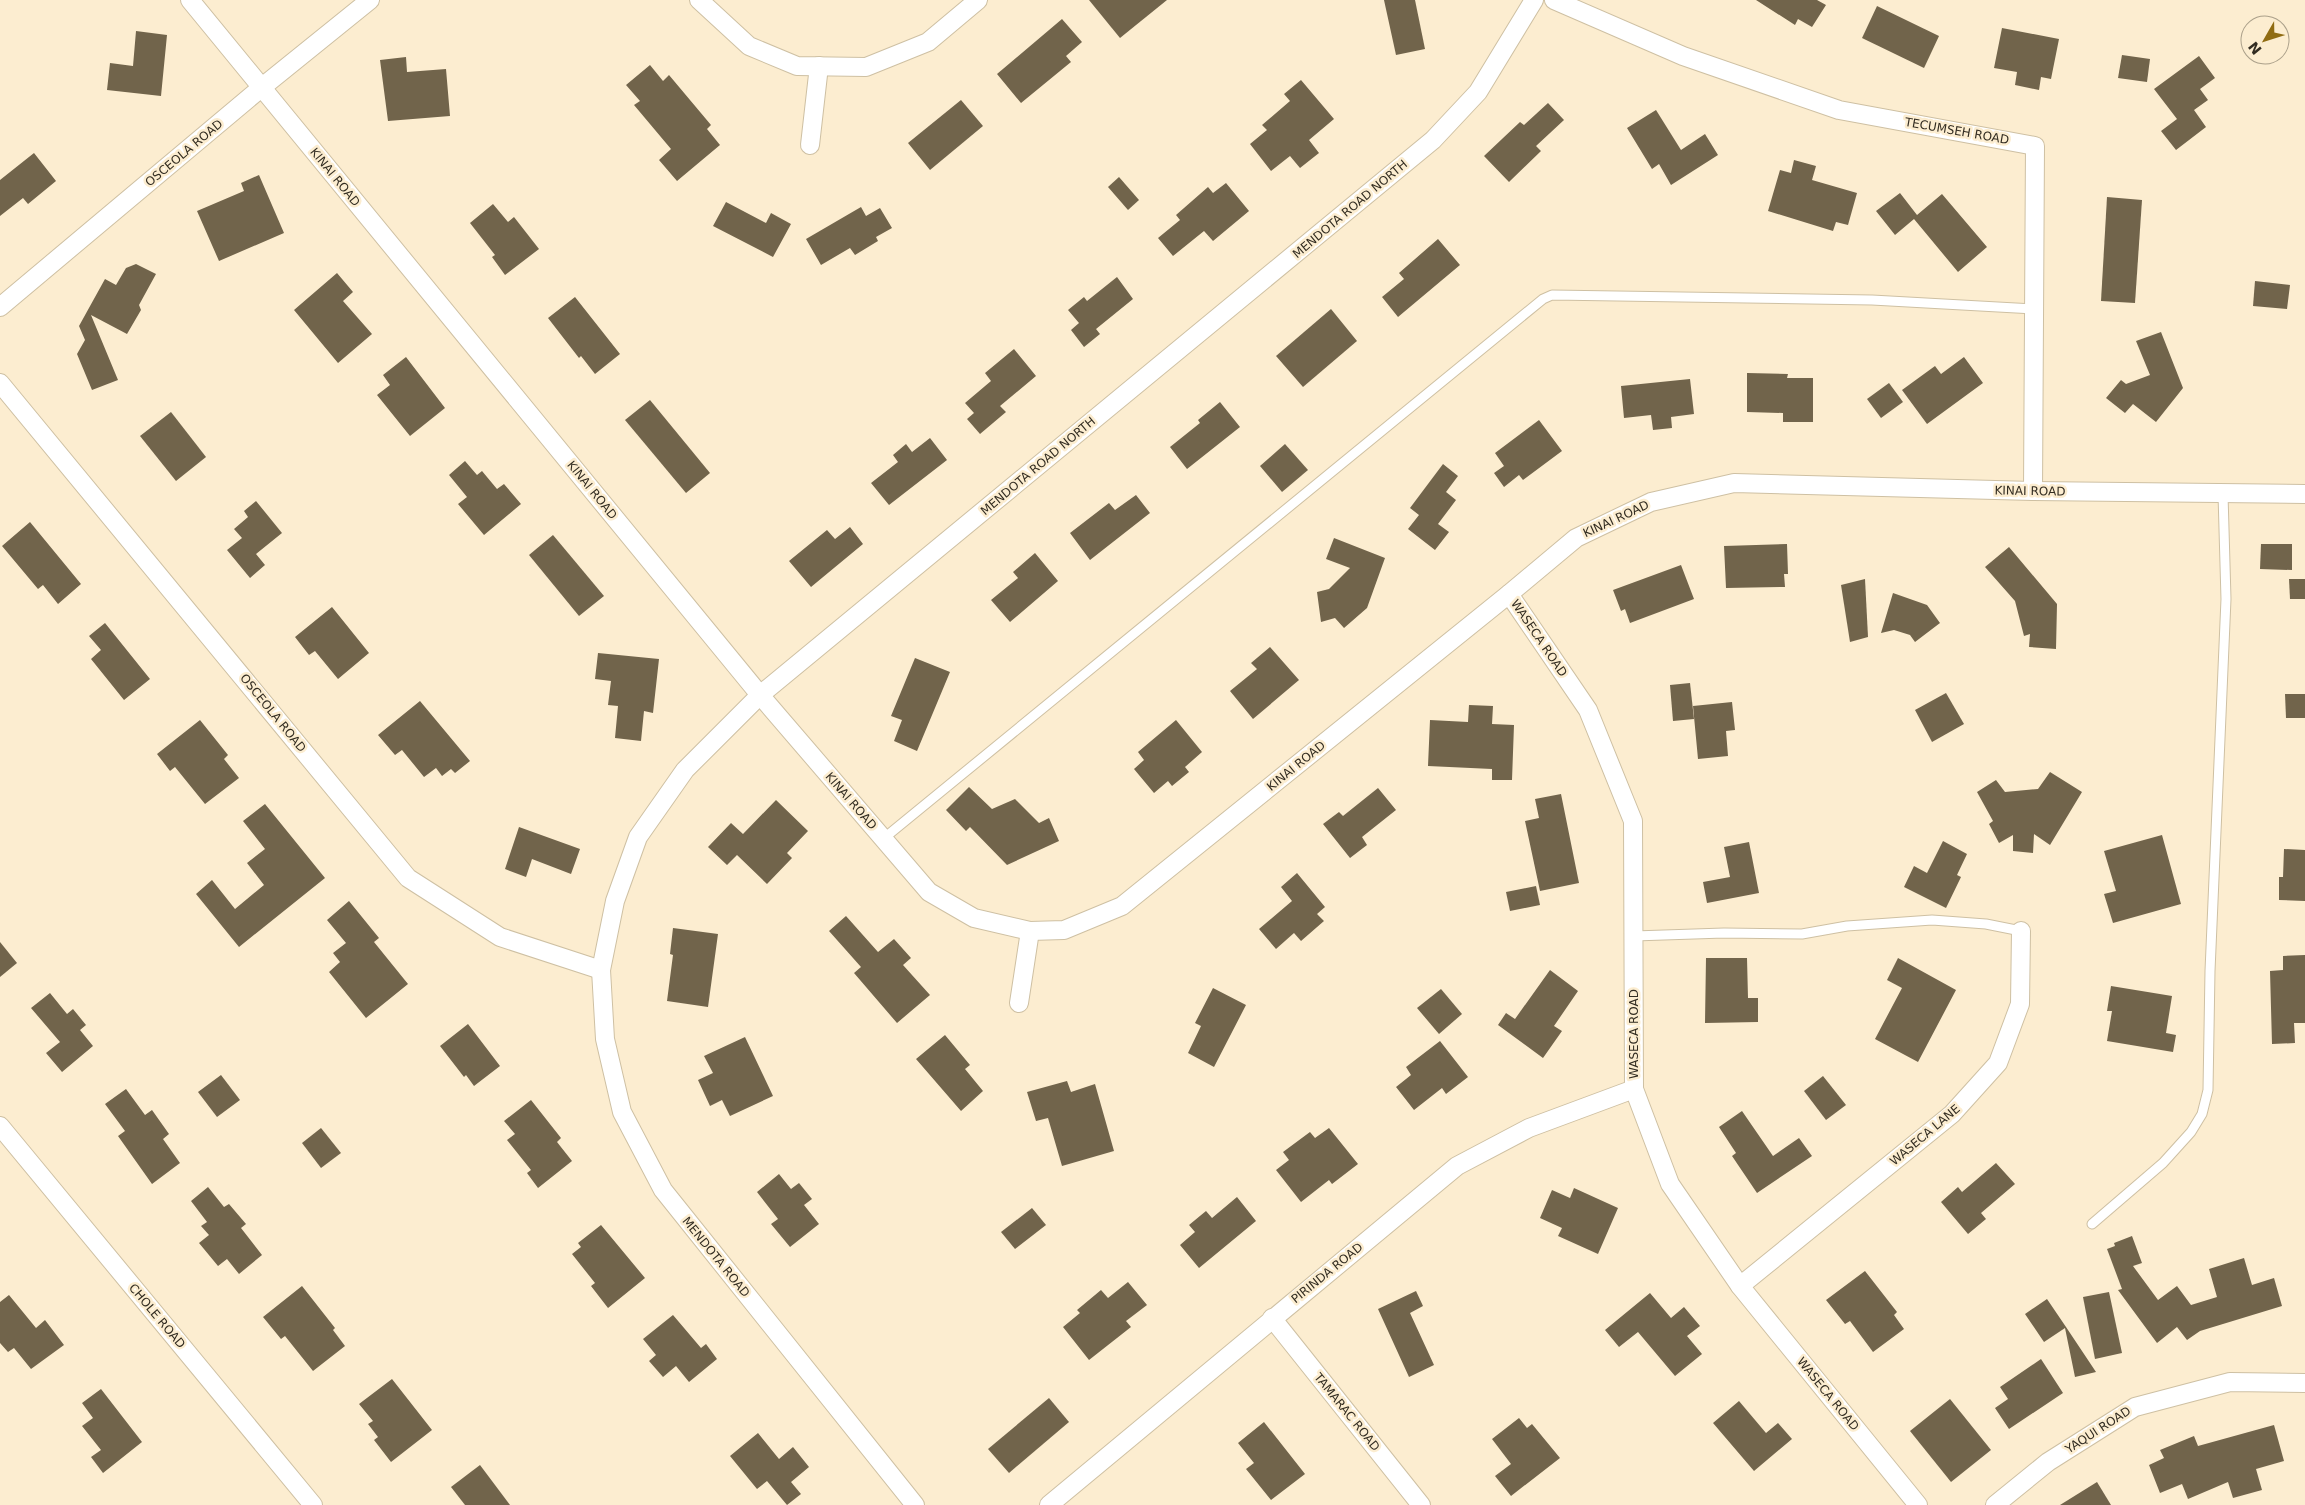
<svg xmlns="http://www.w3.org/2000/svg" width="2305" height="1505" viewBox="0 0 2305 1505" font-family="'DejaVu Sans',sans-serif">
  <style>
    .building { fill: #71644b }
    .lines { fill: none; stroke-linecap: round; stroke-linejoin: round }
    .lane-casing { stroke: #cec0a3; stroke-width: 11 }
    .street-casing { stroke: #cec0a3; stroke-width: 20 }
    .lane { stroke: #fff; stroke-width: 9 }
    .street { stroke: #fff; stroke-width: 18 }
    .labels { text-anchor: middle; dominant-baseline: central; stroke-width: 5; stroke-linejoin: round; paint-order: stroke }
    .street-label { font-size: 12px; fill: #322c21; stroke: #fcedd0 }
  </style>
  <rect width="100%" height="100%" fill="#fcedd0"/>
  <!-- building -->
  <g class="building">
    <path d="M1089,0H1167L1120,38Z"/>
    <path d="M1384,0H1415L1425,49L1396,55Z"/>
    <path d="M1756,0H1817L1826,5L1812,27L1798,19L1795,25Z"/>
    <path d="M1877,6L1939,36L1924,68L1862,38Z"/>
    <path d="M1062,19L1082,42L1066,56L1071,62L1021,103L997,74Z"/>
    <path d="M2002,28L2059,39L2051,79L2041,77L2039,90L2015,85L2017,72L1994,68Z"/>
    <path d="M136,31L167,35L161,96L107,90L110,63L133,66Z"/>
    <path d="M2122,55L2150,59L2147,82L2118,78Z"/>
    <path d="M2199,56L2215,78L2200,89L2208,100L2194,110L2206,127L2176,150L2161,131L2177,119L2154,89Z"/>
    <path d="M406,57L407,72L446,69L450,116L388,121L380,60Z"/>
    <path d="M650,65L663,81L669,75L711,125L707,129L720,145L677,181L659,160L671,149L634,105L640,101L626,85Z"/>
    <path d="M1301,80L1334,119L1309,140L1319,153L1300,168L1290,156L1271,171L1250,144L1267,130L1262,125L1290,101L1284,94Z"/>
    <path d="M961,100L983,126L930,170L908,143Z"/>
    <path d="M1548,103L1564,120L1536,146L1541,151L1509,182L1484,156L1520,122L1524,125Z"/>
    <path d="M1656,110L1681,150L1705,134L1718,155L1671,185L1659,164L1652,169L1627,128Z"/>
    <path d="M34,153L56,181L28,204L23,198L0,216V180Z"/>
    <path d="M1794,160L1816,166L1812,180L1857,193L1848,225L1836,222L1833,231L1768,211L1780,170L1791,173Z"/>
    <path d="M259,175L284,233L219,261L197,211L244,191L241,183Z"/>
    <path d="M1119,177L1139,200L1128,210L1108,187Z"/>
    <path d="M1226,183L1249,211L1213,241L1204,231L1173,256L1158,238L1180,220L1176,215L1208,187L1213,193Z"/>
    <path d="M1900,193L1917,215L1942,194L1987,247L1958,272L1914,219L1895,235L1876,211Z"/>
    <path d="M2107,197L2142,200L2135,303L2101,301Z"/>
    <path d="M726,202L766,223L771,213L791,224L773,257L713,226Z"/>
    <path d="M493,204L508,222L514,217L539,249L505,275L492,257L495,255L470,223Z"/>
    <path d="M861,207L866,216L880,208L892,228L876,237L878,241L855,255L850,248L821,265L806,239Z"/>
    <path d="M1438,239L1460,265L1398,317L1382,297L1404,279L1399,273Z"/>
    <path d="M136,264L156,274L139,305L141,310L127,334L91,315L118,380L92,390L77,354L85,340L79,326L105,279L116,285L126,268Z"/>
    <path d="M337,273L353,292L343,301L372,334L338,363L294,310Z"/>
    <path d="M1117,277L1133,299L1096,329L1100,334L1084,347L1071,330L1079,323L1068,310L1084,297L1087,301Z"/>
    <path d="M2255,281L2290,285L2287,309L2253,306Z"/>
    <path d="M575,297L620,354L595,374L581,356L579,358L548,318Z"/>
    <path d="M1331,309L1357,341L1303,387L1276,356Z"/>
    <path d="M2161,332L2183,388L2156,422L2133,404L2125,413L2106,398L2121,380L2126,384L2150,375L2136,341Z"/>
    <path d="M1014,349L1036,376L1000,406L1006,412L980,434L967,419L974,413L965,403L991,381L985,373Z"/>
    <path d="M406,357L445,408L410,436L377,395L390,385L383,375Z"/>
    <path d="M1964,357L1983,383L1927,424L1902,390L1935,366L1941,374Z"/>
    <path d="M1747,373L1788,374L1787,378H1813V422H1783V413L1747,412Z"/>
    <path d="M1690,379L1694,414L1671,417L1672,428L1653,430L1651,415L1624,418L1621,386Z"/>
    <path d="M1889,383L1903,402L1881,418L1867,399Z"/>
    <path d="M650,400L710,473L686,493L625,420Z"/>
    <path d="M1220,402L1240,427L1187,469L1170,447L1200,423L1198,420Z"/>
    <path d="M171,412L206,457L176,481L140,436Z"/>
    <path d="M1539,420L1562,451L1523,480L1519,475L1504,487L1494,473L1504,466L1495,453Z"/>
    <path d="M930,438L947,460L889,505L871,483L898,462L893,455L906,444L912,452Z"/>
    <path d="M1285,444L1308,470L1282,492L1260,466Z"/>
    <path d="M465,461L477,475L482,471L497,489L504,484L521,504L484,535L458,504L467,497L449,475Z"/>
    <path d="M1443,464L1458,476L1446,492L1456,500L1438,524L1449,532L1435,550L1408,529L1419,515L1410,508Z"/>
    <path d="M1136,495L1150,513L1090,560L1070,533L1109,503L1115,510Z"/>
    <path d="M256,501L282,533L256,554L265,565L250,578L227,550L242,538L234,529L248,517L244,511Z"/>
    <path d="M30,522L81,584L58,604L43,585L38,589L2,546Z"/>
    <path d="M850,527L863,544L811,587L789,561L827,530L835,539Z"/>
    <path d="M553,535L604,596L579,616L529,555Z"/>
    <path d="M1334,538L1385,558L1367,608L1344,628L1335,618L1321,622L1317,592L1329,589L1350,568L1326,559Z"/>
    <path d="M1787,544L1788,574H1784L1785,587L1726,588L1724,546Z"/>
    <path d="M2261,544H2292V570L2260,569Z"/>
    <path d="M2009,547L2057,604L2056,649L2029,647L2030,634L2024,636L2015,601L1985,567Z"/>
    <path d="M1035,553L1058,581L1010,622L991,600L1018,578L1013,572Z"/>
    <path d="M1681,565L1694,599L1630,623L1625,609L1621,611L1613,590Z"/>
    <path d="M1865,579L1868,637L1850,642L1841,585Z"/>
    <path d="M2289,579H2305V599H2290Z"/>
    <path d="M1893,593L1927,605L1940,623L1915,642L1910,635L1894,630L1881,633Z"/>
    <path d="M332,607L369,653L338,679L315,651L309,655L295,637Z"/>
    <path d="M105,623L150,679L124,700L91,659L101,650L89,636Z"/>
    <path d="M1270,647L1299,680L1253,719L1230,691L1257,669L1251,663Z"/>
    <path d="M598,653L659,659L653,713L644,711L641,741L615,738L618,706L608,705L611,681L595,679Z"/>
    <path d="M915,658L950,672L917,751L894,741L902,720L891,716Z"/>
    <path d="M1690,683L1694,719L1673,721L1670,685Z"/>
    <path d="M1946,693L1964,724L1932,742L1915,710Z"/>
    <path d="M2285,694H2305V718H2286Z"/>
    <path d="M420,701L470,761L455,773L451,769L442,776L436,768L424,777L402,750L395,755L378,735Z"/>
    <path d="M1732,702L1735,730L1726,731L1728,756L1698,759L1693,706Z"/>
    <path d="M1469,705L1493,706L1492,724L1514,725L1512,780H1492V769L1428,766L1430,720L1468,722Z"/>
    <path d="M200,720L228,755L224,759L239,778L205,804L175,767L170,771L157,754Z"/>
    <path d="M1176,720L1202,752L1185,767L1189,772L1172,786L1168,781L1154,793L1134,769L1144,760L1138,752Z"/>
    <path d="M2050,772L2082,792L2050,845L2034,834L2033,853L2013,851V835L1999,843L1989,824L1993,821L1977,792L1996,780L2005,792L2038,789Z"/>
    <path d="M969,787L992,809L1015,799L1039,823L1049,818L1059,841L1007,865L970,827L966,831L946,810Z"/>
    <path d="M1378,788L1396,810L1362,837L1367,845L1350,858L1323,824L1339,812L1343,816Z"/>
    <path d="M1561,794L1579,883L1540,891L1525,821L1539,818L1535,799Z"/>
    <path d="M776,800L808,831L787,853L792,858L767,884L737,855L727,865L708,847L731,823L743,834Z"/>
    <path d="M265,804L325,878L239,947L196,894L212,880L235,909L264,885L247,863L265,849L243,821Z"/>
    <path d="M519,827L580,849L571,874L532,859L526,877L505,869Z"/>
    <path d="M2162,835L2181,904L2113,923L2104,894L2116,891L2104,851Z"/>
    <path d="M1943,841L1967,854L1957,875L1961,877L1946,908L1904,887L1914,866L1927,873Z"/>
    <path d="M1749,842L1759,893L1707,903L1703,882L1730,877L1724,847Z"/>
    <path d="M2284,849L2305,850V901L2279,900V877H2283Z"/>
    <path d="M1297,873L1325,907L1317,914L1324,921L1301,941L1294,933L1276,949L1259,929L1292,901L1281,887Z"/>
    <path d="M1536,886L1540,905L1510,911L1506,892Z"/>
    <path d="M349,901L379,938L374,942L408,984L366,1018L329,972L340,962L333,953L346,943L327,920Z"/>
    <path d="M846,916L878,952L894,939L911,958L903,965L930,995L897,1023L854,973L861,967L829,931Z"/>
    <path d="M673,928L718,934L708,1007L667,1001L673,955L670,954Z"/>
    <path d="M0,942L17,963L0,977Z"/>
    <path d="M2305,955V1023H2294L2295,1043L2272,1044L2270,971L2283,970V956Z"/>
    <path d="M1706,958H1747L1748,998H1758V1022L1705,1023Z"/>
    <path d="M1898,958L1956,990L1918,1062L1875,1039L1902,988L1887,980Z"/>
    <path d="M1550,970L1578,991L1554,1026L1562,1031L1543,1058L1498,1025L1506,1013L1515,1019Z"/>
    <path d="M2111,986L2172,996L2166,1033L2176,1035L2173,1052L2107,1041L2112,1011H2107Z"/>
    <path d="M1213,988L1246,1005L1214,1067L1188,1053L1201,1026L1195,1023Z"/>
    <path d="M1441,989L1462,1014L1439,1034L1417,1008Z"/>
    <path d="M50,993L67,1014L73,1009L86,1025L80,1030L93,1046L62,1072L46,1053L60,1042L31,1008Z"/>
    <path d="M468,1024L500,1066L474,1086L466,1075L464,1077L440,1046Z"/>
    <path d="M945,1035L970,1065L965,1069L983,1091L961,1111L916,1059Z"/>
    <path d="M745,1037L773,1096L730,1116L722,1100L710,1106L698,1080L713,1073L704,1056Z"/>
    <path d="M1440,1041L1468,1077L1446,1094L1442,1088L1414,1110L1396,1087L1411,1075L1406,1067Z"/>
    <path d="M221,1075L240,1100L217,1117L198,1092Z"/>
    <path d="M1823,1076L1846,1105L1826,1120L1804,1091Z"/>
    <path d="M1067,1081L1071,1092L1095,1084L1114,1151L1062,1166L1048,1118L1036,1121L1027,1092Z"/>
    <path d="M126,1089L145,1115L152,1110L169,1134L163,1139L180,1163L152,1184L118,1136L125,1131L105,1104Z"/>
    <path d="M531,1100L561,1138L557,1142L572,1161L538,1188L527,1173L531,1170L507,1140L515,1134L504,1121Z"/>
    <path d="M1742,1111L1773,1156L1799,1138L1812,1156L1757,1193L1732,1156L1736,1153L1719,1127Z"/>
    <path d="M321,1128L341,1153L321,1168L302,1143Z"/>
    <path d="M1329,1128L1358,1164L1332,1184L1329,1180L1301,1202L1276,1170L1289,1160L1283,1152L1310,1132L1315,1138Z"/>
    <path d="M1996,1163L2015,1184L1981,1213L1986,1219L1968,1234L1941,1202L1958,1187L1962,1192Z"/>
    <path d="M779,1174L791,1189L799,1183L812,1199L804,1205L819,1224L790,1247L771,1224L778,1219L757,1192Z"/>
    <path d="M208,1187L224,1207L229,1204L246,1224L241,1228L262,1255L239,1274L227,1259L218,1266L199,1243L209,1235L201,1226L207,1222L191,1201Z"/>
    <path d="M1574,1188L1618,1208L1598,1254L1558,1236L1562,1228L1540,1218L1552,1190L1570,1198Z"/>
    <path d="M1237,1197L1256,1221L1199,1268L1180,1245L1195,1232L1189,1225L1206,1211L1212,1218Z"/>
    <path d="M1032,1208L1046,1225L1015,1249L1001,1232Z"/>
    <path d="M601,1225L645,1278L608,1308L591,1286L595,1283L572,1254L581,1247L578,1243Z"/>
    <path d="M2132,1236L2142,1263L2133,1266L2158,1300L2177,1286L2191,1305L2217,1297L2209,1269L2244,1258L2252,1285L2274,1278L2282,1306L2200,1331L2187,1340L2177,1327L2157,1343L2118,1290L2122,1289L2107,1249L2115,1246L2114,1243Z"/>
    <path d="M1865,1271L1897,1312L1894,1315L1904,1329L1873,1352L1850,1321L1845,1324L1826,1300Z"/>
    <path d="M1128,1282L1147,1305L1126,1321L1131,1327L1089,1360L1063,1327L1080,1313L1077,1310L1101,1290L1108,1298Z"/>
    <path d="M302,1286L335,1328L333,1330L345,1346L313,1371L285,1336L281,1339L263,1317Z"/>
    <path d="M1416,1291L1423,1306L1410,1313L1434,1365L1409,1377L1378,1309Z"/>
    <path d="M2109,1292L2122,1353L2095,1359L2083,1297Z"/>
    <path d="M1650,1293L1671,1318L1684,1307L1700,1326L1687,1336L1702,1354L1675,1376L1638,1332L1619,1347L1605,1330Z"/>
    <path d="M9,1295L36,1328L45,1320L64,1345L31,1369L14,1348L8,1352L0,1343V1302Z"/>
    <path d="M2047,1299L2066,1327L2096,1372L2075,1377L2065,1328L2044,1342L2025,1314Z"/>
    <path d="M673,1315L701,1348L706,1344L717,1359L689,1382L676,1366L663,1377L649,1361L656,1355L643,1339Z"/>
    <path d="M2041,1359L2063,1393L2009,1429L1995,1408L2008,1399L2000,1387Z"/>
    <path d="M392,1379L432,1430L391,1462L374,1440L378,1437L368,1424L373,1421L359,1404Z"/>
    <path d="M101,1389L142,1442L103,1473L91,1457L101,1450L82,1426L93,1418L82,1403Z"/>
    <path d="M1049,1398L1069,1422L1009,1473L988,1449Z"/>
    <path d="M1950,1399L1991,1450L1951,1482L1910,1431Z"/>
    <path d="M1739,1401L1766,1433L1778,1423L1792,1439L1754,1471L1713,1423Z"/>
    <path d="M1519,1418L1527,1428L1532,1424L1560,1458L1511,1496L1495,1476L1511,1464L1492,1439Z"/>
    <path d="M1264,1422L1305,1474L1271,1500L1246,1469L1254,1463L1238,1443Z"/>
    <path d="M2274,1425L2284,1461L2256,1469L2262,1490L2233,1498L2228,1482L2188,1499L2182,1484L2160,1493L2149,1465L2164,1458L2160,1450L2194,1436L2198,1446Z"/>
    <path d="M758,1433L779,1459L793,1447L809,1467L791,1482L801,1494L787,1505L767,1481L757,1489L730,1456Z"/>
    <path d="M480,1465L510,1505H465L451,1487Z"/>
    <path d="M2097,1482L2111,1505H2060Z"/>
  </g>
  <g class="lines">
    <!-- lane casing -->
    <g class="lane-casing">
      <g id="lane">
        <path d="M883,839L1543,299L1552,295L1872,300L2034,309"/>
        <path d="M1634,936L1724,933L1802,934L1847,926L1932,920L1986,924L2021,931"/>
        <path d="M2092,1224L2163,1163L2191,1132L2202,1114L2208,1090L2210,971L2226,599L2223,494"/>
      </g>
    </g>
    <!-- street casing -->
    <g class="street-casing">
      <g id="street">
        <path d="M190,0L760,695L929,892L974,918L1030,931L1064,930L1122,906L1509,594L1576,538L1651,502L1734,483L2033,491L2305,494"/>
        <path d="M699,0L749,46L797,66L866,67L928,42L978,0"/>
        <path d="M1554,0L1683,56L1839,110L2035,146L2033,491"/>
        <path d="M810,145L819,66"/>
        <path d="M0,307L261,88L370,0"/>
        <path d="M0,383L408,878L500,937L601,970"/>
        <path d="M1509,594L1588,710L1633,821L1634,1089L1670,1184L1740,1286L1918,1505"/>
        <path d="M1019,1003L1030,931"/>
        <path d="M0,1126L313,1505"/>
        <path d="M1740,1286L1952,1114L1998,1063L2020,1004L2021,931"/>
        <path d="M1272,1318L1421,1505"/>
        <path d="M915,1505L663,1190L622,1112L605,1039L601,970L615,901L638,837L685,770L760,695L1433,140L1478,92L1534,0"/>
        <path d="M1049,1505L1457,1166L1529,1128L1634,1089"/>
        <path d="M1995,1505L2048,1462L2135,1407L2230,1382L2305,1383"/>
      </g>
    </g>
    <!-- lane -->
    <use href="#lane" class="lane"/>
    <!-- street -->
    <use href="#street" class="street"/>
  </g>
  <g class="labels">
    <!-- street labels -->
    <g class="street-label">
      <text transform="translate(1957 131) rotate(10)">TECUMSEH ROAD</text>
      <text transform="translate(184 153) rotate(-40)">OSCEOLA ROAD</text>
      <text transform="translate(335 177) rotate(51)">KINAI ROAD</text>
      <text transform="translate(1350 209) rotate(-40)">MENDOTA ROAD NORTH</text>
      <text transform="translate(1038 466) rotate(-40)">MENDOTA ROAD NORTH</text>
      <text transform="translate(592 490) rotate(51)">KINAI ROAD</text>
      <text transform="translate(2030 491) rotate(1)">KINAI ROAD</text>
      <text transform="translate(1616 519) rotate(-25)">KINAI ROAD</text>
      <text transform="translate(1539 638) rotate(56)">WASECA ROAD</text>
      <text transform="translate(273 713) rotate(51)">OSCEOLA ROAD</text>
      <text transform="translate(1296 766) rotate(-39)">KINAI ROAD</text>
      <text transform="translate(851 801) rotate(49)">KINAI ROAD</text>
      <text transform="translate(1634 1034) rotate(-90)">WASECA ROAD</text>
      <text transform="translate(1925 1135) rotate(-40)">WASECA LANE</text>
      <text transform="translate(716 1257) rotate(51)">MENDOTA ROAD</text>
      <text transform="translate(1327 1273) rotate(-39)">PIRINDA ROAD</text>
      <text transform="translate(157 1316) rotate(50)">CHOLE ROAD</text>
      <text transform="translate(1828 1394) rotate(51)">WASECA ROAD</text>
      <text transform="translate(1347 1412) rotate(51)">TAMARAC ROAD</text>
      <text transform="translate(2098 1430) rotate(-33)">YAQUI ROAD</text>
    </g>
  </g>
  <!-- north arrow -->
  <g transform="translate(2265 40) rotate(231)"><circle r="24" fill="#fcedd0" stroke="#aba08a"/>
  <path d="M0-4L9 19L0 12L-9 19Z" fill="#906c12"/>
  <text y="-8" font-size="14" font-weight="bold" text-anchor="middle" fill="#322c21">N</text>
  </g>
</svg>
